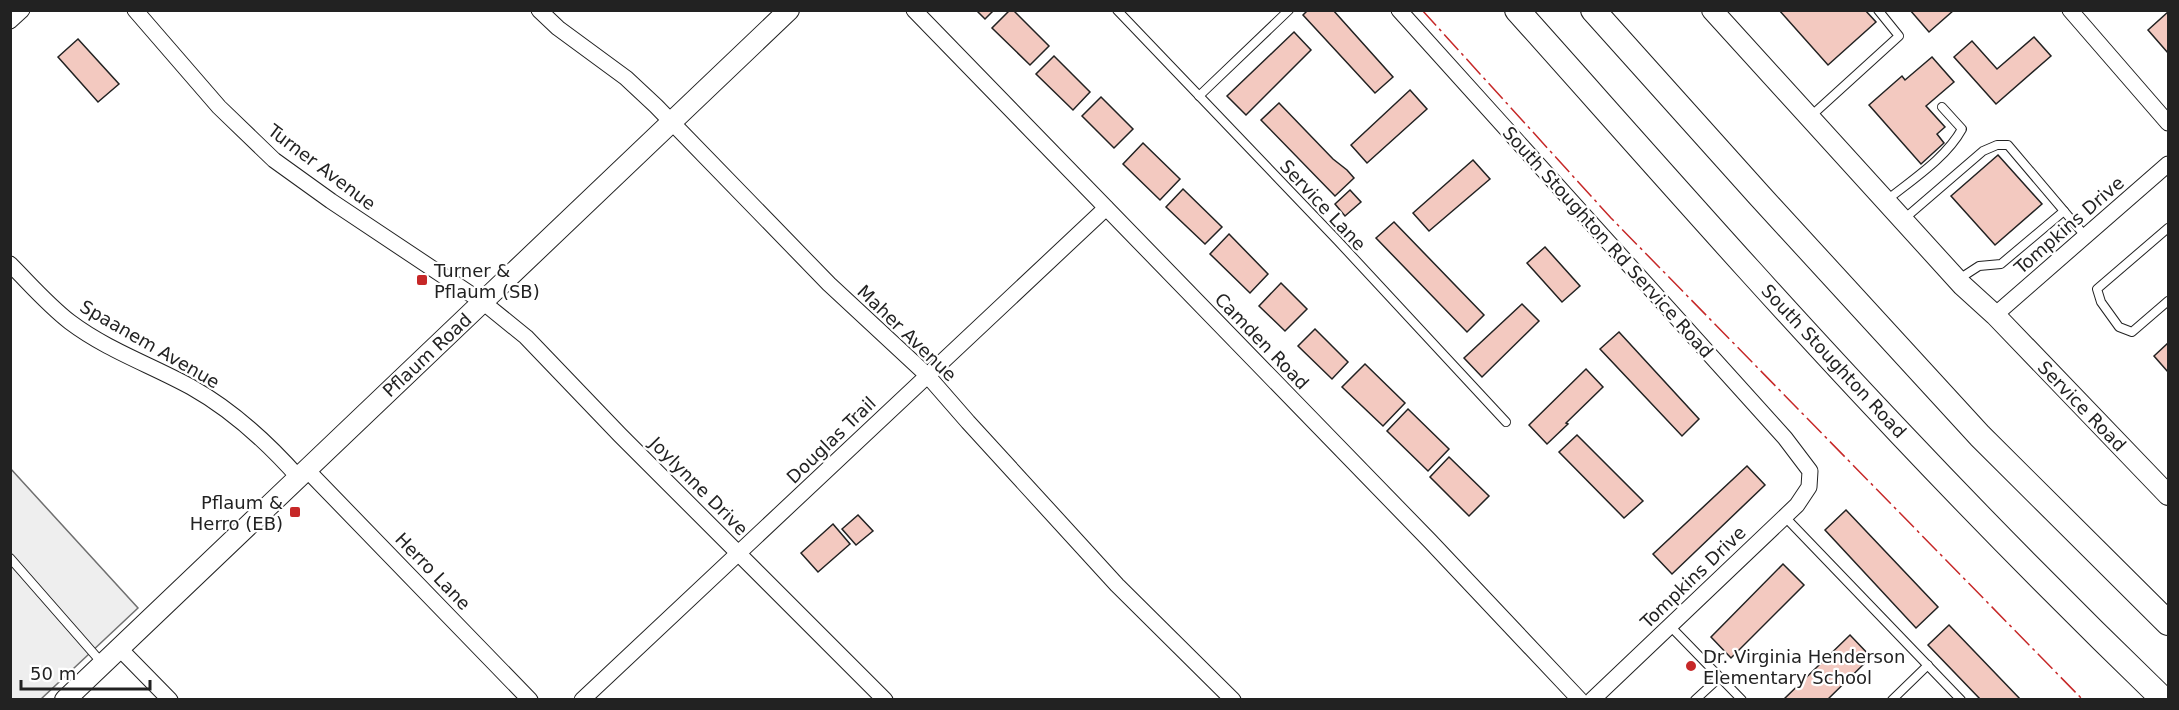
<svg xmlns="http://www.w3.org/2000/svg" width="2179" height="710" viewBox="0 0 2179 710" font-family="'DejaVu Sans',sans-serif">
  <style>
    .green { fill: #eee; stroke: #6f6f6f; stroke-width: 1.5 }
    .building { fill: #f3c9c0; stroke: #222; stroke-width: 1.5 }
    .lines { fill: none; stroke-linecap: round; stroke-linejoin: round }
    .service-casing { stroke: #222; stroke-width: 10 }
    .minor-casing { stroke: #222; stroke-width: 17 }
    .tertiary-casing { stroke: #222; stroke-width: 22 }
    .primary-casing { stroke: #222; stroke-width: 26 }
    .service { stroke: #fff; stroke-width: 8 }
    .minor { stroke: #fff; stroke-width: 15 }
    .tertiary { stroke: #fff; stroke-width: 20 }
    .primary { stroke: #fff; stroke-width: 24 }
    .power { stroke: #c62828; stroke-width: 1.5; stroke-dasharray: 21 4.5 3 4.5; stroke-linecap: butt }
    .poi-dot { fill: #c62828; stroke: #fff; stroke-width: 2 }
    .labels { text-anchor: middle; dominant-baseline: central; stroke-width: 4.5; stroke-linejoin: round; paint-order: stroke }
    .street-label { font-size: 18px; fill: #222; stroke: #fff }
    .poi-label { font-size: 18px; fill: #222; stroke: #fff; text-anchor: start }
  </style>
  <rect width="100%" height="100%" fill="#fff"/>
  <!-- green -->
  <path class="green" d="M10,468L138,608L41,699H11Z"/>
  <!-- building -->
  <g class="building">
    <path d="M976,10H994L985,19Z"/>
    <path d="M1010,10H1013L1049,46L1030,65L992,28Z"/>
    <path d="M1308,10H1333L1393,77L1375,93L1303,15Z"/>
    <path d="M1779,10H1865L1876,22L1828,65Z"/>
    <path d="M1910,10H1954L1929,32Z"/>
    <path d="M2168,12V53L2148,30Z"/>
    <path d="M1294,32L1311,50L1246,115L1227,96Z"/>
    <path d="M2034,37L2051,56L1996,104L1954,57L1972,41L1997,69Z"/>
    <path d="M78,39L119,84L98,102L58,57Z"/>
    <path d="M1054,56L1090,92L1073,110L1036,74Z"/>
    <path d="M1932,57L1954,82L1926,106L1945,127L1937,134L1944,143L1921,164L1869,105L1902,76L1905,80Z"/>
    <path d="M1410,90L1427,109L1367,163L1351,145Z"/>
    <path d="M1101,97L1133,129L1114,148L1082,116Z"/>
    <path d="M1279,103L1333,159L1347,170L1354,178L1335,196L1261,120Z"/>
    <path d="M1143,143L1180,179L1160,200L1123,164Z"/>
    <path d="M1998,155L2042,204L1995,245L1951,196Z"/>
    <path d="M1473,160L1490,179L1429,231L1413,213Z"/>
    <path d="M1183,189L1222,227L1205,244L1166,207Z"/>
    <path d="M1350,190L1361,202L1345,216L1335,204Z"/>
    <path d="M1394,222L1484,315L1467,332L1376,238Z"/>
    <path d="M1229,234L1268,274L1250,293L1210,254Z"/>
    <path d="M1545,247L1580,286L1562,302L1527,263Z"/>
    <path d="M1281,283L1307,309L1285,331L1259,306Z"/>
    <path d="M1522,304L1539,321L1482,377L1464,358Z"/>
    <path d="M1315,329L1348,362L1332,379L1298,346Z"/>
    <path d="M1619,332L1699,419L1682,436L1600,349Z"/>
    <path d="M2168,343V372L2154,356Z"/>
    <path d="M1365,364L1405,403L1383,426L1342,387Z"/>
    <path d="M1586,369L1603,387L1566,423L1568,424L1547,444L1529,425Z"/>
    <path d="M1408,409L1449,449L1428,471L1387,431Z"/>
    <path d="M1577,435L1643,501L1624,518L1559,452Z"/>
    <path d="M1449,457L1489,496L1469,516L1430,477Z"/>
    <path d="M1747,466L1765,485L1672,574L1653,554Z"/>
    <path d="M1846,510L1938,607L1916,628L1825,530Z"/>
    <path d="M858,515L873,531L856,545L842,529Z"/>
    <path d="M833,524L850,544L818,572L801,553Z"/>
    <path d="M1783,564L1804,585L1731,658L1711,637Z"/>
    <path d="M1949,625L2021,700H1981L1928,645Z"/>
    <path d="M1850,635L1871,657L1827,700H1783Z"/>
  </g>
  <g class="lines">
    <!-- service casing -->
    <g class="service-casing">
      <g id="service">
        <path d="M1117,10L1337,240L1506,422"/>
        <path d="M1199,96L1289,10"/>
        <path d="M1811,116L1899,36L1878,10"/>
        <path d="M1887,200C1913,179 1946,158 1962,129L1942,107"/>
        <path d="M1904,219L1983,151L1997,145H2008L2086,237"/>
        <path d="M2168,228L2097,289L2101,302L2119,327L2132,332L2168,301"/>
        <path d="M1959,279L1979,266L2001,264L2064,211"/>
        <path d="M1785,517L1961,700"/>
        <path d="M10,558L102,663"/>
        <path d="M1670,626L1742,700"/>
        <path d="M1695,700L1720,677"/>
        <path d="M1892,700L1928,665"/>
      </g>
    </g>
    <!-- minor casing -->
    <g class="minor-casing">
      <g id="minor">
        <path d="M135,10L219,107L274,160L331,201L484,303L526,337L620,435L885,700"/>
        <path d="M539,10L558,28L626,78L656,106L829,284L927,375L968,422L1117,585L1233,700"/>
        <path d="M914,10L1430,541L1580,700"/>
        <path d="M1399,10L1785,438L1810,471L1809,487L1797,505L1592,700"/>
        <path d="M2070,10L2168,123"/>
        <path d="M10,21L22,10"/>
        <path d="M10,264C30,284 48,305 70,322C107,350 151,365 191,387C232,410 268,443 299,478"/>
        <path d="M1995,315L2168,164"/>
        <path d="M307,470L530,700"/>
        <path d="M120,649L170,700"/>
        <path d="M582,700L1106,208"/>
      </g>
    </g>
    <!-- tertiary casing -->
    <g class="tertiary-casing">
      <g id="tertiary">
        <path d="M1712,10L1962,285L1995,315L2168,495"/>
        <path d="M65,700L789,10"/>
      </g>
    </g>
    <!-- primary casing -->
    <g class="primary-casing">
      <g id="primary">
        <path d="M1517,10C1644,152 1769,295 1900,433C1986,524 2074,613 2164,700"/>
        <path d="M1593,10L1759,195L1980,436L2168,623"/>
      </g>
    </g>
    <!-- service -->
    <use href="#service" class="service"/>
    <!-- minor -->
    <use href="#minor" class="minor"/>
    <!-- tertiary -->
    <use href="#tertiary" class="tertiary"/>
    <!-- primary -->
    <use href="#primary" class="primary"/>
    <!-- power -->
    <path class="power" d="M1422,10L1611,218L2083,700"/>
  </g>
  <!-- markers -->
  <g class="poi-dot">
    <rect x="416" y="274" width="12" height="12" rx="3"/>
    <rect x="289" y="506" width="12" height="12" rx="3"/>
    <circle cx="1691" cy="666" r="6"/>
  </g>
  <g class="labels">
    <!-- street labels -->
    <g class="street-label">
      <text transform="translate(322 167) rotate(37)">Turner Avenue</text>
      <text transform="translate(1323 205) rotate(47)">Service Lane</text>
      <text transform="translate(2069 225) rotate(-41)">Tompkins Drive</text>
      <text transform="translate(1608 242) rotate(48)">South Stoughton Rd Service Road</text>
      <text transform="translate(907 333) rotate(44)">Maher Avenue</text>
      <text transform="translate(1262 341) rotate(46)">Camden Road</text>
      <text transform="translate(150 344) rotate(30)">Spaanem Avenue</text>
      <text transform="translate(427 355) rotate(-43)">Pflaum Road</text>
      <text transform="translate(1834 361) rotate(47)">South Stoughton Road</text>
      <text transform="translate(2082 406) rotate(46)">Service Road</text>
      <text transform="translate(831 440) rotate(-44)">Douglas Trail</text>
      <text transform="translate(699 486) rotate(45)">Joylynne Drive</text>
      <text transform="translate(433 571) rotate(46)">Herro Lane</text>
      <text transform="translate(1693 577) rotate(-44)">Tompkins Drive</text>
    </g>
    <!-- poi labels -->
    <g class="poi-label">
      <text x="434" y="270">Turner &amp;<tspan x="434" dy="21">Pflaum (SB)</tspan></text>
      <text x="283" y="502" text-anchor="end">Pflaum &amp;<tspan x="283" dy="21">Herro (EB)</tspan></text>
      <text x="1703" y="656">Dr. Virginia Henderson<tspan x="1703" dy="21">Elementary School</tspan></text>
    </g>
  </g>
  <!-- border -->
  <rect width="2179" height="710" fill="none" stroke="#222222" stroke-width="24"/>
  <!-- scale -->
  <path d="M21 680v9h129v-9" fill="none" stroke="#222222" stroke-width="3"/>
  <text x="30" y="680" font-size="18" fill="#222222" stroke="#ffffff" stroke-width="4.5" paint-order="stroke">50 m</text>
</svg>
